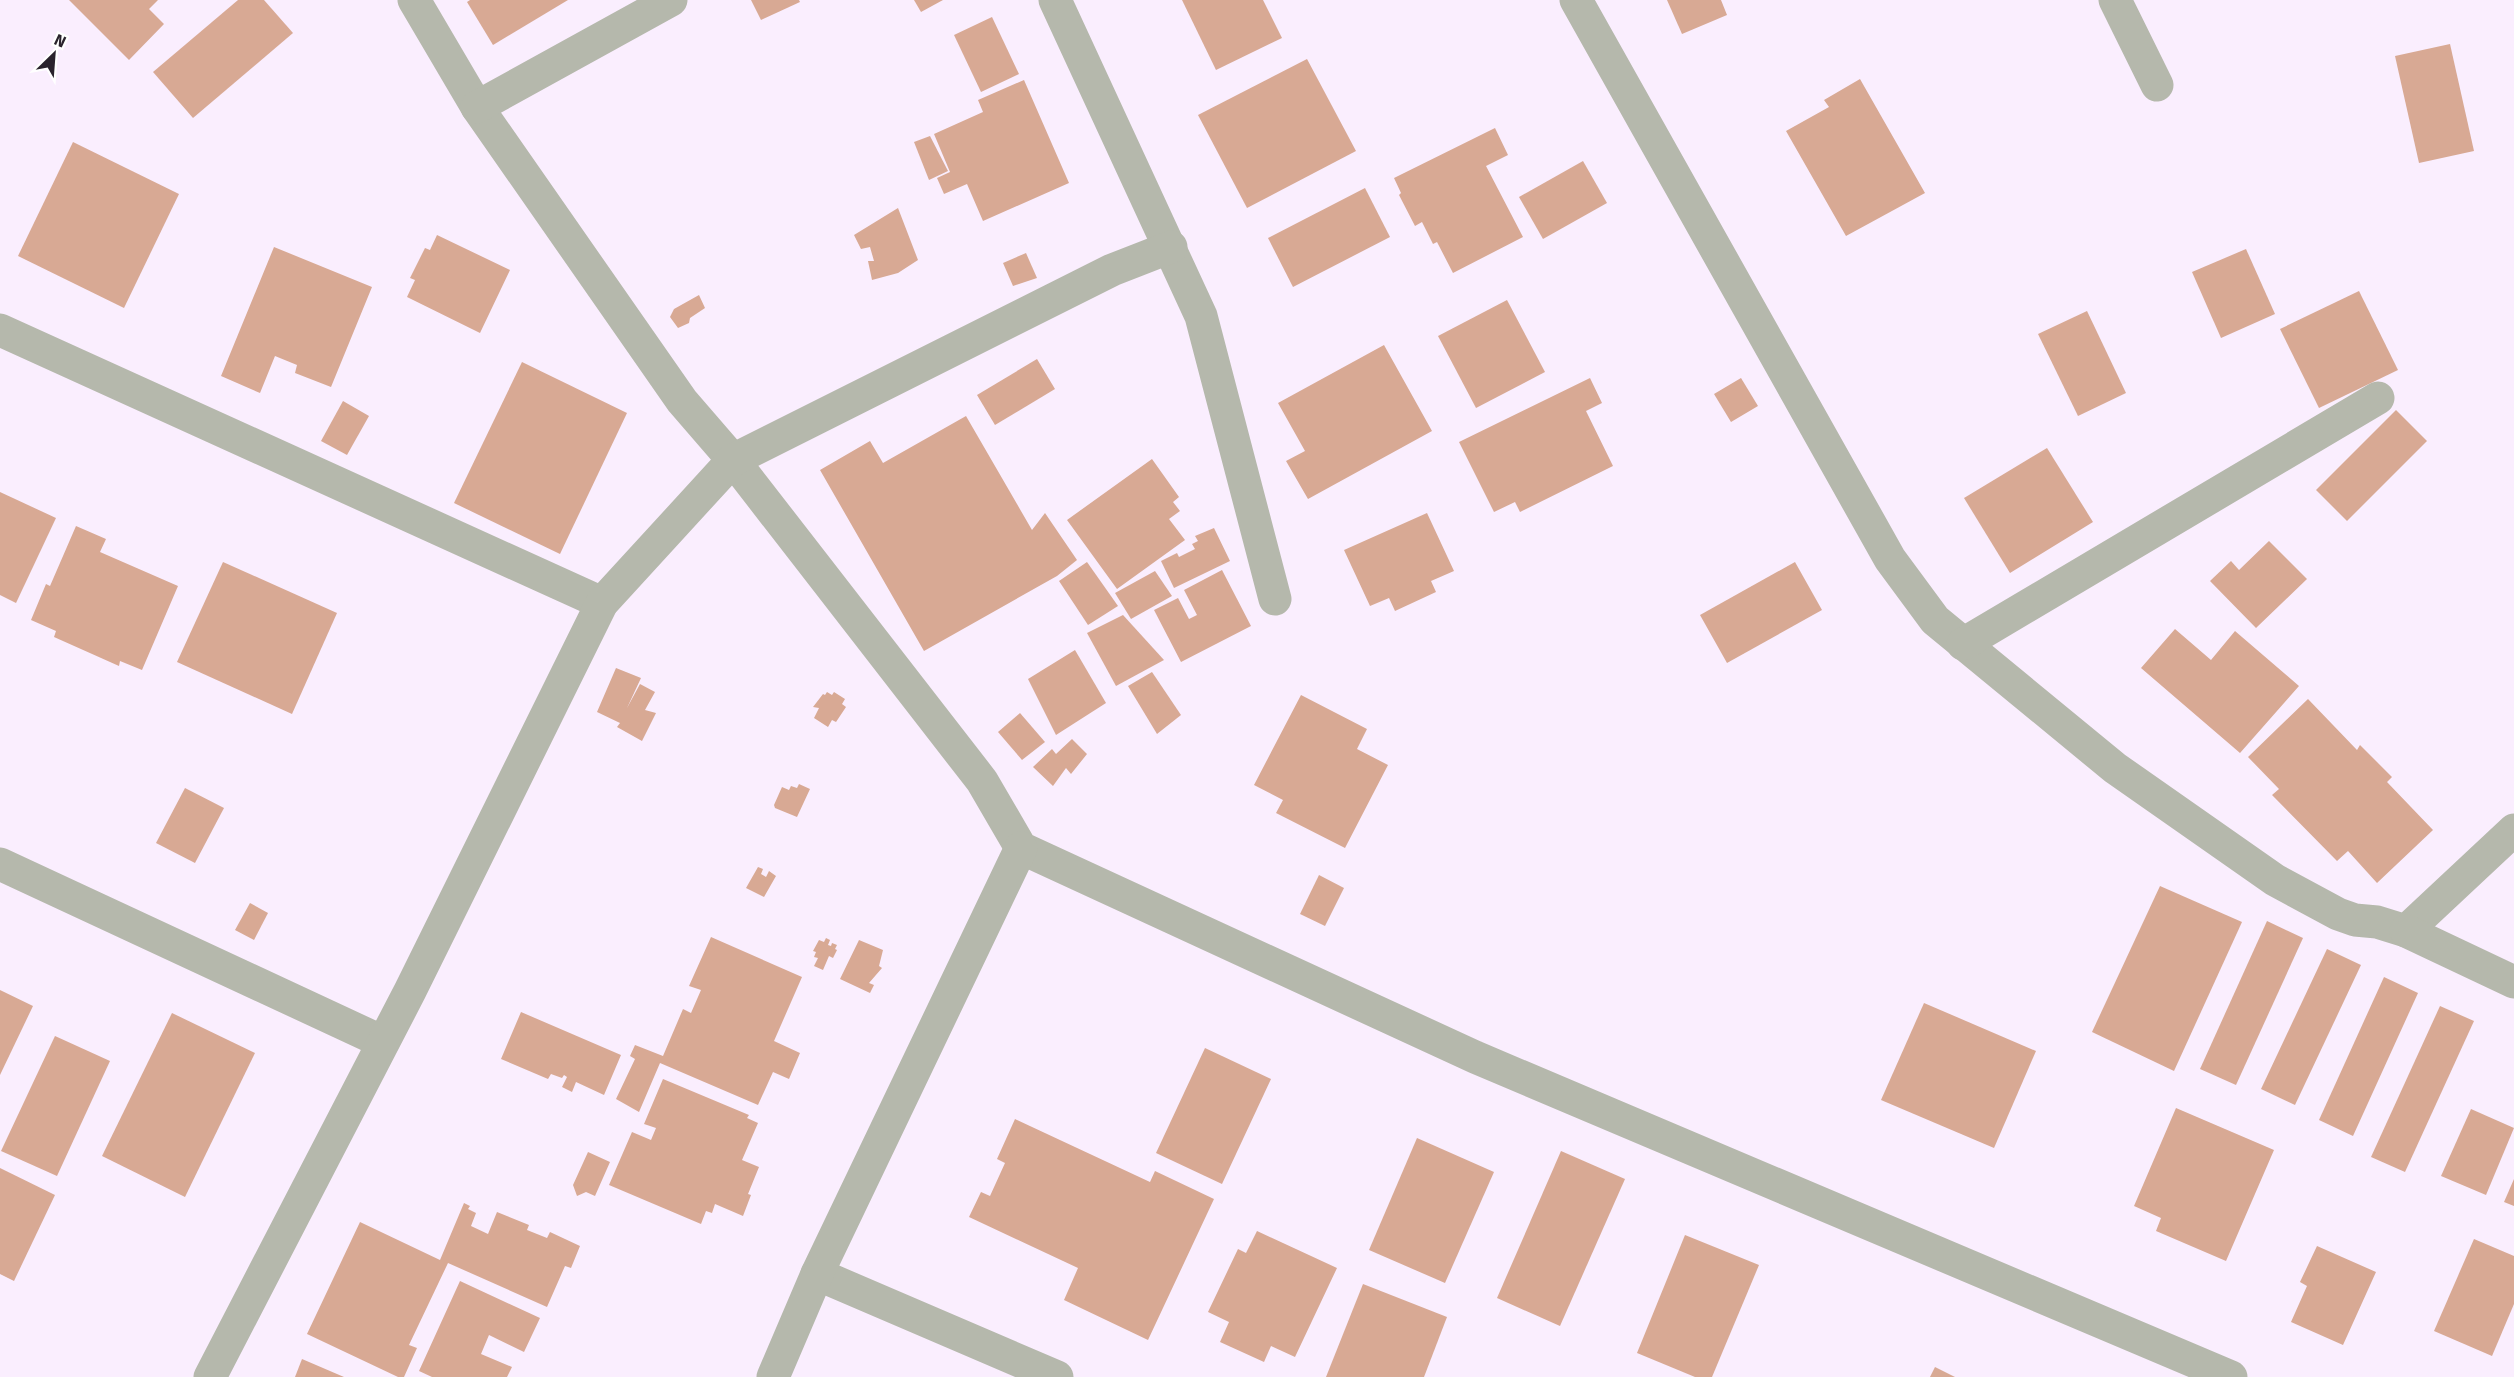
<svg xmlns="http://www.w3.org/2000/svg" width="2514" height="1377" viewBox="0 0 2514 1377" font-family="'Fira Sans',sans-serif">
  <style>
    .building { fill: #d8a994 }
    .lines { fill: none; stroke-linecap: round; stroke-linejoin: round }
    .street { stroke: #b5b8ac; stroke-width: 33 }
  </style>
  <rect width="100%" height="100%" fill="#faeefe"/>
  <!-- building -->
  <g class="building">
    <path d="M69,0H158L149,9L164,24L129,60Z"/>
    <path d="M238,0H264L293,33L193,118L153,72Z"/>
    <path d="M470,0H568L493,45L467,2Z"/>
    <path d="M751,0H799L800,2L761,20Z"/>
    <path d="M914,0H943L921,12Z"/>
    <path d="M1182,0H1263L1282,38L1216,70Z"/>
    <path d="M1667,0H1721L1727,15L1682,34Z"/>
    <path d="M992,17L1019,74L981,92L954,35Z"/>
    <path d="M2450,44L2474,151L2419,163L2395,56Z"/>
    <path d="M1307,59L1356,151L1247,208L1198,115Z"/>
    <path d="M1860,79L1925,193L1846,236L1786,131L1829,107L1824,100Z"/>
    <path d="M1024,80L1069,183L983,221L967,184L944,194L937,178L950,172L934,134L983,112L978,100Z"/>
    <path d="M1495,128L1508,155L1486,166L1523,237L1453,273L1437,242L1433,244L1422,222L1415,226L1399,195L1401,193L1394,178Z"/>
    <path d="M930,136L948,171L929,180L914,142Z"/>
    <path d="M73,142L179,194L124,308L18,256Z"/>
    <path d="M1583,161L1607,203L1543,239L1519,197Z"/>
    <path d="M1365,188L1390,237L1293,287L1268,238Z"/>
    <path d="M898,208L918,260L898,273L872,280L868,261H874L870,247L861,249L854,235Z"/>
    <path d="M437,235L510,270L480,333L407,297L415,280L410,278L425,248L430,250Z"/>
    <path d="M274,247L372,287L331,387L295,373L297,365L275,356L260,393L221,376Z"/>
    <path d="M2246,249L2275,314L2221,338L2192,272Z"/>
    <path d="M1026,253L1037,278L1013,286L1003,263Z"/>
    <path d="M2359,291L2398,370L2319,408L2280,329Z"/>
    <path d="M699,295L705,308L690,318L689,323L678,328L670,317L674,309Z"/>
    <path d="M1507,300L1545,372L1476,408L1438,336Z"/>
    <path d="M2087,311L2126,393L2078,416L2038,334Z"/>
    <path d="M1384,345L1432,431L1308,499L1286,461L1305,451L1278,403Z"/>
    <path d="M1037,359L1055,389L995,425L977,395Z"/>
    <path d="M522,362L627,413L560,554L454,503Z"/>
    <path d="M1590,378L1602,403L1586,411L1613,466L1520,512L1515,502L1494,512L1459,442Z"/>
    <path d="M1741,378L1758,406L1731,422L1714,394Z"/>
    <path d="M343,401L369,416L347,455L321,441Z"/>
    <path d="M2396,410L2427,441L2347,521L2316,490Z"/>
    <path d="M966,416L1032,530L1045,513L1077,560L1057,576L924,651L820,470L870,441L883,463Z"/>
    <path d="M2047,448L2093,522L2010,573L1964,498Z"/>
    <path d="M1152,459L1179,497L1173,502L1180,511L1169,519L1185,540L1117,589L1067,520Z"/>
    <path d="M0,492L56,518L16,603L0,595Z"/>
    <path d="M1427,513L1454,571L1431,581L1436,592L1395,611L1389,598L1370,606L1344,550Z"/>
    <path d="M76,526L106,539L100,552L178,586L142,670L120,661L119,666L54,637L56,631L31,620L46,584L50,586Z"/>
    <path d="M1214,528L1230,561L1174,588L1161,561L1177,553L1179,557L1195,549L1192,544L1198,541L1195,536Z"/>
    <path d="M2269,541L2307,579L2256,628L2210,581L2231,561L2239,570Z"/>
    <path d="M223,562L337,613L292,714L177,662Z"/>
    <path d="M1087,562L1118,606L1088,625L1059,581Z"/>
    <path d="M1795,562L1822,610L1727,663L1700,615Z"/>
    <path d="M1222,570L1251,626L1181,662L1154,610L1178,598L1189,619L1197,615L1184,590Z"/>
    <path d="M1155,571L1172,596L1131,619L1115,593Z"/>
    <path d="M1123,615L1164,660L1116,686L1087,633Z"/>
    <path d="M2175,629L2211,660L2235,631L2299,686L2240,753L2141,668Z"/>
    <path d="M1075,650L1106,703L1056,735L1028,679Z"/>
    <path d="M616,668L641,678L627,708L640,684L655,692L645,710L656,713L642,741L617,727L620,723L597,712Z"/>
    <path d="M1152,672L1181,715L1157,734L1128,686Z"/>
    <path d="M827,692L832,695L834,692L845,699L842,704L846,707L836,722L832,720L828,727L814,718L819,708L813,707L823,694L825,695Z"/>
    <path d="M1301,695L1367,729L1357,749L1388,765L1345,848L1276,813L1283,800L1254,785Z"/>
    <path d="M2308,699L2357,750L2360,745L2392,777L2387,782L2433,830L2377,883L2348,851L2337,861L2272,795L2279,789L2248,757Z"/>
    <path d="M1020,713L1045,742L1022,760L998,732Z"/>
    <path d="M1072,739L1087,754L1071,774L1066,768L1053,786L1033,767L1052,749L1056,754Z"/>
    <path d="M799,784L810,789L797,817L775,808L774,805L782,787L789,790L791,786L797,788Z"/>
    <path d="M185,788L224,808L195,863L156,843Z"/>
    <path d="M758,867L763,869L761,874L766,877L769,871L776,876L764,897L746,888Z"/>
    <path d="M1319,875L1344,888L1325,926L1300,914Z"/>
    <path d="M2160,886L2242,922L2174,1071L2092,1032Z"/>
    <path d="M250,903L268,913L254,940L235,930Z"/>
    <path d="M2267,921L2303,938L2236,1085L2200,1069Z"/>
    <path d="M711,937L802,977L774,1041L800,1053L789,1079L773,1072L758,1105L660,1063L639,1112L616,1099L635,1059L630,1056L635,1045L663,1056L683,1009L691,1013L701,990L689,986Z"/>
    <path d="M826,938L830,940L828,945L831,946L832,943L837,945L835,949L837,950L833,958L829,956L823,970L814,966L818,958L814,957L816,952L813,951L819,940L824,942Z"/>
    <path d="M859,940L883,950L879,966L882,968L869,983L874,985L870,993L840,979Z"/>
    <path d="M2327,949L2361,965L2295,1105L2261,1089Z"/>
    <path d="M2384,977L2418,993L2353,1136L2319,1120Z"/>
    <path d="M0,990L33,1006L0,1075Z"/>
    <path d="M1924,1003L2036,1051L1994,1148L1881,1100Z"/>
    <path d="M2440,1006L2474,1021L2405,1172L2371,1157Z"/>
    <path d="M521,1012L621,1055L604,1095L576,1082L572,1092L562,1087L567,1077L564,1075L562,1078L551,1074L548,1079L501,1059Z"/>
    <path d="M172,1013L255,1053L185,1197L102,1156Z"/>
    <path d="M55,1036L110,1061L57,1176L1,1151Z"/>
    <path d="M1205,1048L1271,1079L1222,1184L1156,1153Z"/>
    <path d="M663,1079L749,1115L747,1118L758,1123L742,1160L759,1167L748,1194L751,1195L743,1216L715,1204L712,1213L706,1211L701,1224L609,1185L632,1132L651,1140L656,1128L644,1124Z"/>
    <path d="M2176,1108L2274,1150L2226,1261L2156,1231L2161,1218L2134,1206Z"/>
    <path d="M2471,1109L2514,1128L2486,1195L2441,1176Z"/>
    <path d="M1015,1119L1150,1182L1155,1171L1214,1199L1148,1340L1064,1300L1078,1268L969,1217L981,1192L990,1196L1005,1163L997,1159Z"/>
    <path d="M1417,1138L1494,1172L1445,1283L1369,1250Z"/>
    <path d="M1561,1151L1625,1179L1560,1326L1497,1298Z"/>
    <path d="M588,1152L610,1162L595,1196L586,1192L577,1196L573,1185Z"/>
    <path d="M0,1168L55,1195L14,1281L0,1274Z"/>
    <path d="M2514,1179V1206L2504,1202Z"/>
    <path d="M464,1203L470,1206L468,1209L476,1213L471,1226L488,1234L497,1212L529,1225L527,1230L547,1238L550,1232L580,1246L571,1268L565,1266L547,1307L448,1263L409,1345L417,1348L404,1377H398L307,1334L360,1222L440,1260Z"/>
    <path d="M1257,1231L1337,1268L1295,1357L1271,1346L1264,1362L1220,1342L1229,1322L1208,1312L1238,1249L1246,1253Z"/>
    <path d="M1685,1235L1759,1265L1712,1377H1695L1637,1353Z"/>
    <path d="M2474,1239L2514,1256V1304L2492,1356L2434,1331Z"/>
    <path d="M2317,1246L2376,1272L2343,1345L2291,1322L2307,1286L2300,1282Z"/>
    <path d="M460,1281L540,1318L524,1352L489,1335L481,1354L512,1367L507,1377H432L419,1371Z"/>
    <path d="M1363,1284L1447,1317L1424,1377H1326Z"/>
    <path d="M302,1359L344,1377H295Z"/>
    <path d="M1935,1367L1955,1377H1930Z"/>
  </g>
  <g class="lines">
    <!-- street -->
    <g class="street">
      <path d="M414,0L477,107L682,401L733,460L982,781L1021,848L1475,1057L2231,1377"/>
      <path d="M1055,0L1201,316L1275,599"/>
      <path d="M1576,0L1890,559L1935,620L2115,768L2275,880L2338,914L2355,920L2377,922L2406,931L2514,830"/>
      <path d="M2115,0L2157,85"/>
      <path d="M477,107L671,0"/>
      <path d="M0,330L602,603"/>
      <path d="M1963,644L2378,398"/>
      <path d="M0,864L383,1042"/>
      <path d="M2406,931L2514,982"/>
      <path d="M817,1274L1057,1377"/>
      <path d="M210,1377L410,991L602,603L733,460L1112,270L1171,247"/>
      <path d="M773,1377L817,1274L1021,848"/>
    </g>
  </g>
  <!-- north arrow -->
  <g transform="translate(54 54) rotate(25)" stroke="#ffffff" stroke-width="4.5" paint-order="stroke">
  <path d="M0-4.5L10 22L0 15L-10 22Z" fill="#2a232d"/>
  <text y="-9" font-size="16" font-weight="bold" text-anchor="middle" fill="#2a232d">N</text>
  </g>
</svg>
